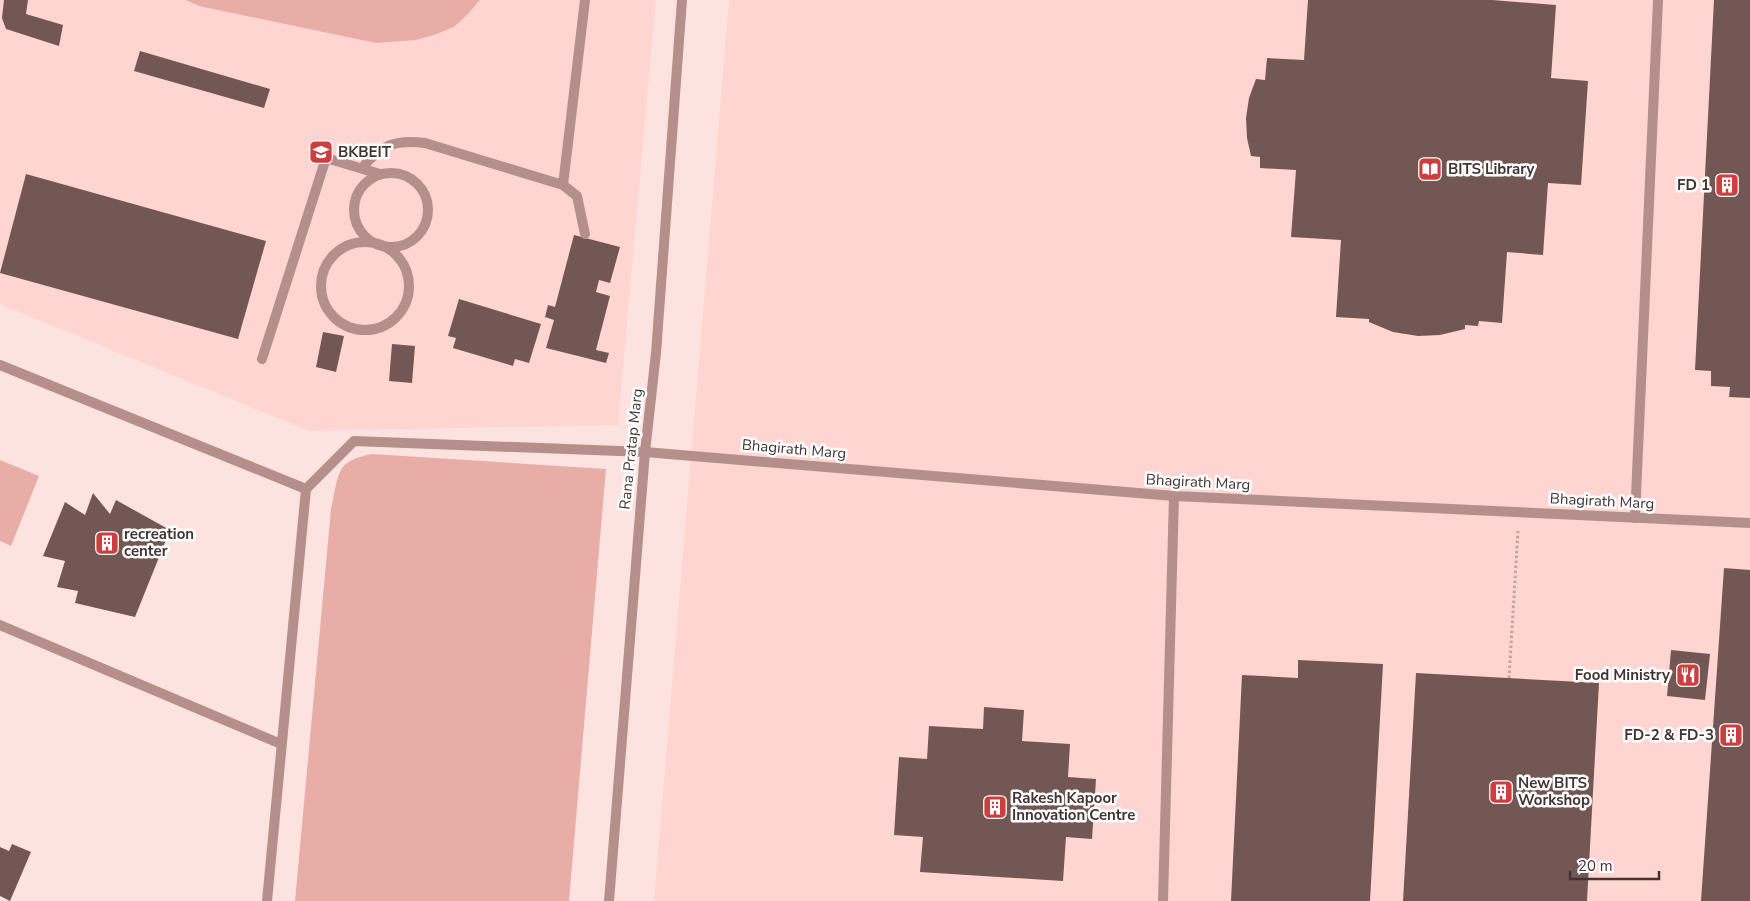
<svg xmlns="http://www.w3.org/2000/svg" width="1750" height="901" viewBox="0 0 1750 901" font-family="'Nunito Sans',sans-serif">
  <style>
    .built { fill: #fed5d1 }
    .green { fill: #e9ada8 }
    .building { fill: #725754 }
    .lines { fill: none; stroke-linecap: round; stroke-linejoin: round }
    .path { stroke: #bca7a5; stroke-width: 3; stroke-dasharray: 2.5 2.5; stroke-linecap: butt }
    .service { stroke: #b58f8b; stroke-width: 10 }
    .minor { stroke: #b58f8b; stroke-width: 10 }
    .labels { text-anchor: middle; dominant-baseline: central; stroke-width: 5; stroke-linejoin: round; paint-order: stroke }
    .poi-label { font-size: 15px; font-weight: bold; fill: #413433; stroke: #fff; text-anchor: start }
    .street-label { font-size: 15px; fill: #413433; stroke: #fff }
  </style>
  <rect width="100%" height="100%" fill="#fde3e0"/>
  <!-- built -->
  <g class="built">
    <path d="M0,0H656L618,425L309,431L0,304Z"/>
    <path d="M729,0H1750V901H654Z"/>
  </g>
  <!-- green -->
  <g class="green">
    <path d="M186,0H480L467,15L454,27L434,35L416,40L376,43L199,6Z"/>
    <path d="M372,454L606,469L569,901H295L331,509C334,498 336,475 343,467C349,459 362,456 372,454Z"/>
    <path d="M0,460L39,476L11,546L0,541Z"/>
  </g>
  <!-- building -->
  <g class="building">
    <path d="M4,0H28L26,14L63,25L59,46L6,29L2,18Z"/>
    <path d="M1308,0H1492L1556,5L1551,78L1588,81L1581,185L1548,183L1543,255L1507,252L1502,323L1479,321L1478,326L1465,325V329L1440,335L1418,336L1393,332L1369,322V319L1336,317L1341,240L1291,237L1296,170L1260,168V157L1251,156L1247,138L1246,118L1249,98L1256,79L1265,80L1267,58L1304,60Z"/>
    <path d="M1714,0H1750V398L1729,397L1730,387L1711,386V371L1695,370Z"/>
    <path d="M140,51L270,89L264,108L134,71Z"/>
    <path d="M26,174L266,241L238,339L0,273Z"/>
    <path d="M574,235L620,247L610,283L599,280L596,292L610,296L596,350L609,353L606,363L546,348L554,320L545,317L548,305L555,307Z"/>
    <path d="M459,299L541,324L529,363L515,359L513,366L453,348L456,338L448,336Z"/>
    <path d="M323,332L344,336L336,372L316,367Z"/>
    <path d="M392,344L415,346L412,383L389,381Z"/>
    <path d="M93,493L110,514L116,500L170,530L135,617L75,603L78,591L57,587L65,561L43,556L65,502L85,515Z"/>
    <path d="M1724,568L1750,570V901H1701Z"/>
    <path d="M1671,650L1710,654L1705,700L1667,696Z"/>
    <path d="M1298,660L1383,664L1370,901H1231L1242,675L1298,678Z"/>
    <path d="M1416,673L1599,683L1587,901H1403Z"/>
    <path d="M984,707L1024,710L1022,741L1070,744L1068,777L1096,779L1092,839L1066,837L1063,881L920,872L923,837L894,835L899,757L927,759L929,726L983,729Z"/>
    <path d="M12,844L31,852L10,901L0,896V847L9,851Z"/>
  </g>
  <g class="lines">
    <!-- path -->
    <path class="path" d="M1509,678L1518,531"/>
    <!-- service -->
    <g class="service">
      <path d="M645,452L1174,496L1750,523"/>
      <path d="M1635,518L1658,0"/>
      <path d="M1163,901L1174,496"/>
    </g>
    <!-- minor -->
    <g class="minor">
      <path d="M362,168C381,145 395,139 425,143L563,185L577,196L585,234"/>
      <circle cx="391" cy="210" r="37"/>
      <path d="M563,185L585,0"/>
      <circle cx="365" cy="286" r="44"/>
      <path d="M262,359L326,158L380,174"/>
      <path d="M0,365L306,489"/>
      <path d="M0,625L281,744"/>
      <path d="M267,901L306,489L354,441L645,452"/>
      <path d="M609,901L645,452L656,353L682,0"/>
    </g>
  </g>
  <!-- icons -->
  <defs>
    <g id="university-square" transform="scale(1.25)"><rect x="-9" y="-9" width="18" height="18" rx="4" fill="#cd3e3f" stroke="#fff"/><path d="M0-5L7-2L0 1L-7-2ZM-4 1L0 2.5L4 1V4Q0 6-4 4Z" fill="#fff"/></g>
    <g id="library-square" transform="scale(1.25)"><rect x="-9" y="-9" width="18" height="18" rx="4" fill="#cd3e3f" stroke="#fff"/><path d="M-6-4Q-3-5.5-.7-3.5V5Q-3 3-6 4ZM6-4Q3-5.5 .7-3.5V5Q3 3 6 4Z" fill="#fff"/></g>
    <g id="building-square" transform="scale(1.25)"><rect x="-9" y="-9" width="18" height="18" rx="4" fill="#cd3e3f" stroke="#fff"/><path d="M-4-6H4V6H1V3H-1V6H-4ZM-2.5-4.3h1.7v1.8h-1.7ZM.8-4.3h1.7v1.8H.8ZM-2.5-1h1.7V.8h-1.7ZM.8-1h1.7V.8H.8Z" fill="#fff"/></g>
    <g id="restaurant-square" transform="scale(1.25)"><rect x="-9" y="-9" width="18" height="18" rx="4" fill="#cd3e3f" stroke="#fff"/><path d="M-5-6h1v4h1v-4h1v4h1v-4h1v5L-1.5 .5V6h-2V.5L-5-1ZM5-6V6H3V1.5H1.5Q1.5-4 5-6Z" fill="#fff"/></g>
  </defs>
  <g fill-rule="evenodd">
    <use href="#university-square" x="321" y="152"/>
    <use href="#library-square" x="1430" y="169"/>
    <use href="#building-square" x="1727" y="185"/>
    <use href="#building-square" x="107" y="543"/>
    <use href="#restaurant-square" x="1688" y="675"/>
    <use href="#building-square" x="1731" y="735"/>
    <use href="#building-square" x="1501" y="792"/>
    <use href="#building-square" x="995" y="807"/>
  </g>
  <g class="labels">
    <!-- poi labels -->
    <g class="poi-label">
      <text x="338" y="152">BKBEIT</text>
      <text x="1448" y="169">BITS Library</text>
      <text x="1710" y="185" text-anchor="end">FD 1</text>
      <text x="124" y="534">recreation<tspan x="124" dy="17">center</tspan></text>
      <text x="1670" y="675" text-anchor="end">Food Ministry</text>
      <text x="1714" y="735" text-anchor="end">FD-2 &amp; FD-3</text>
      <text x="1518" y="783">New BITS<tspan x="1518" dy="17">Workshop</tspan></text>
      <text x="1012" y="798">Rakesh Kapoor<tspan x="1012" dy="17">Innovation Centre</tspan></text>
    </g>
    <!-- street labels -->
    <g class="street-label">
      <text transform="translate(631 449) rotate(-84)">Rana Pratap Marg</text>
      <text transform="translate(794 449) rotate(5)">Bhagirath Marg</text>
      <text transform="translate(1198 482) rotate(3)">Bhagirath Marg</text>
      <text transform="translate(1602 501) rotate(3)">Bhagirath Marg</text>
    </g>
  </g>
  <!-- scale -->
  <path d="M1570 871v8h89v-8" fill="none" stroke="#413433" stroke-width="2.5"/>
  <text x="1578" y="871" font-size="15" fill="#413433" stroke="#ffffff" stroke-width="4" paint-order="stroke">20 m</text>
</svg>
